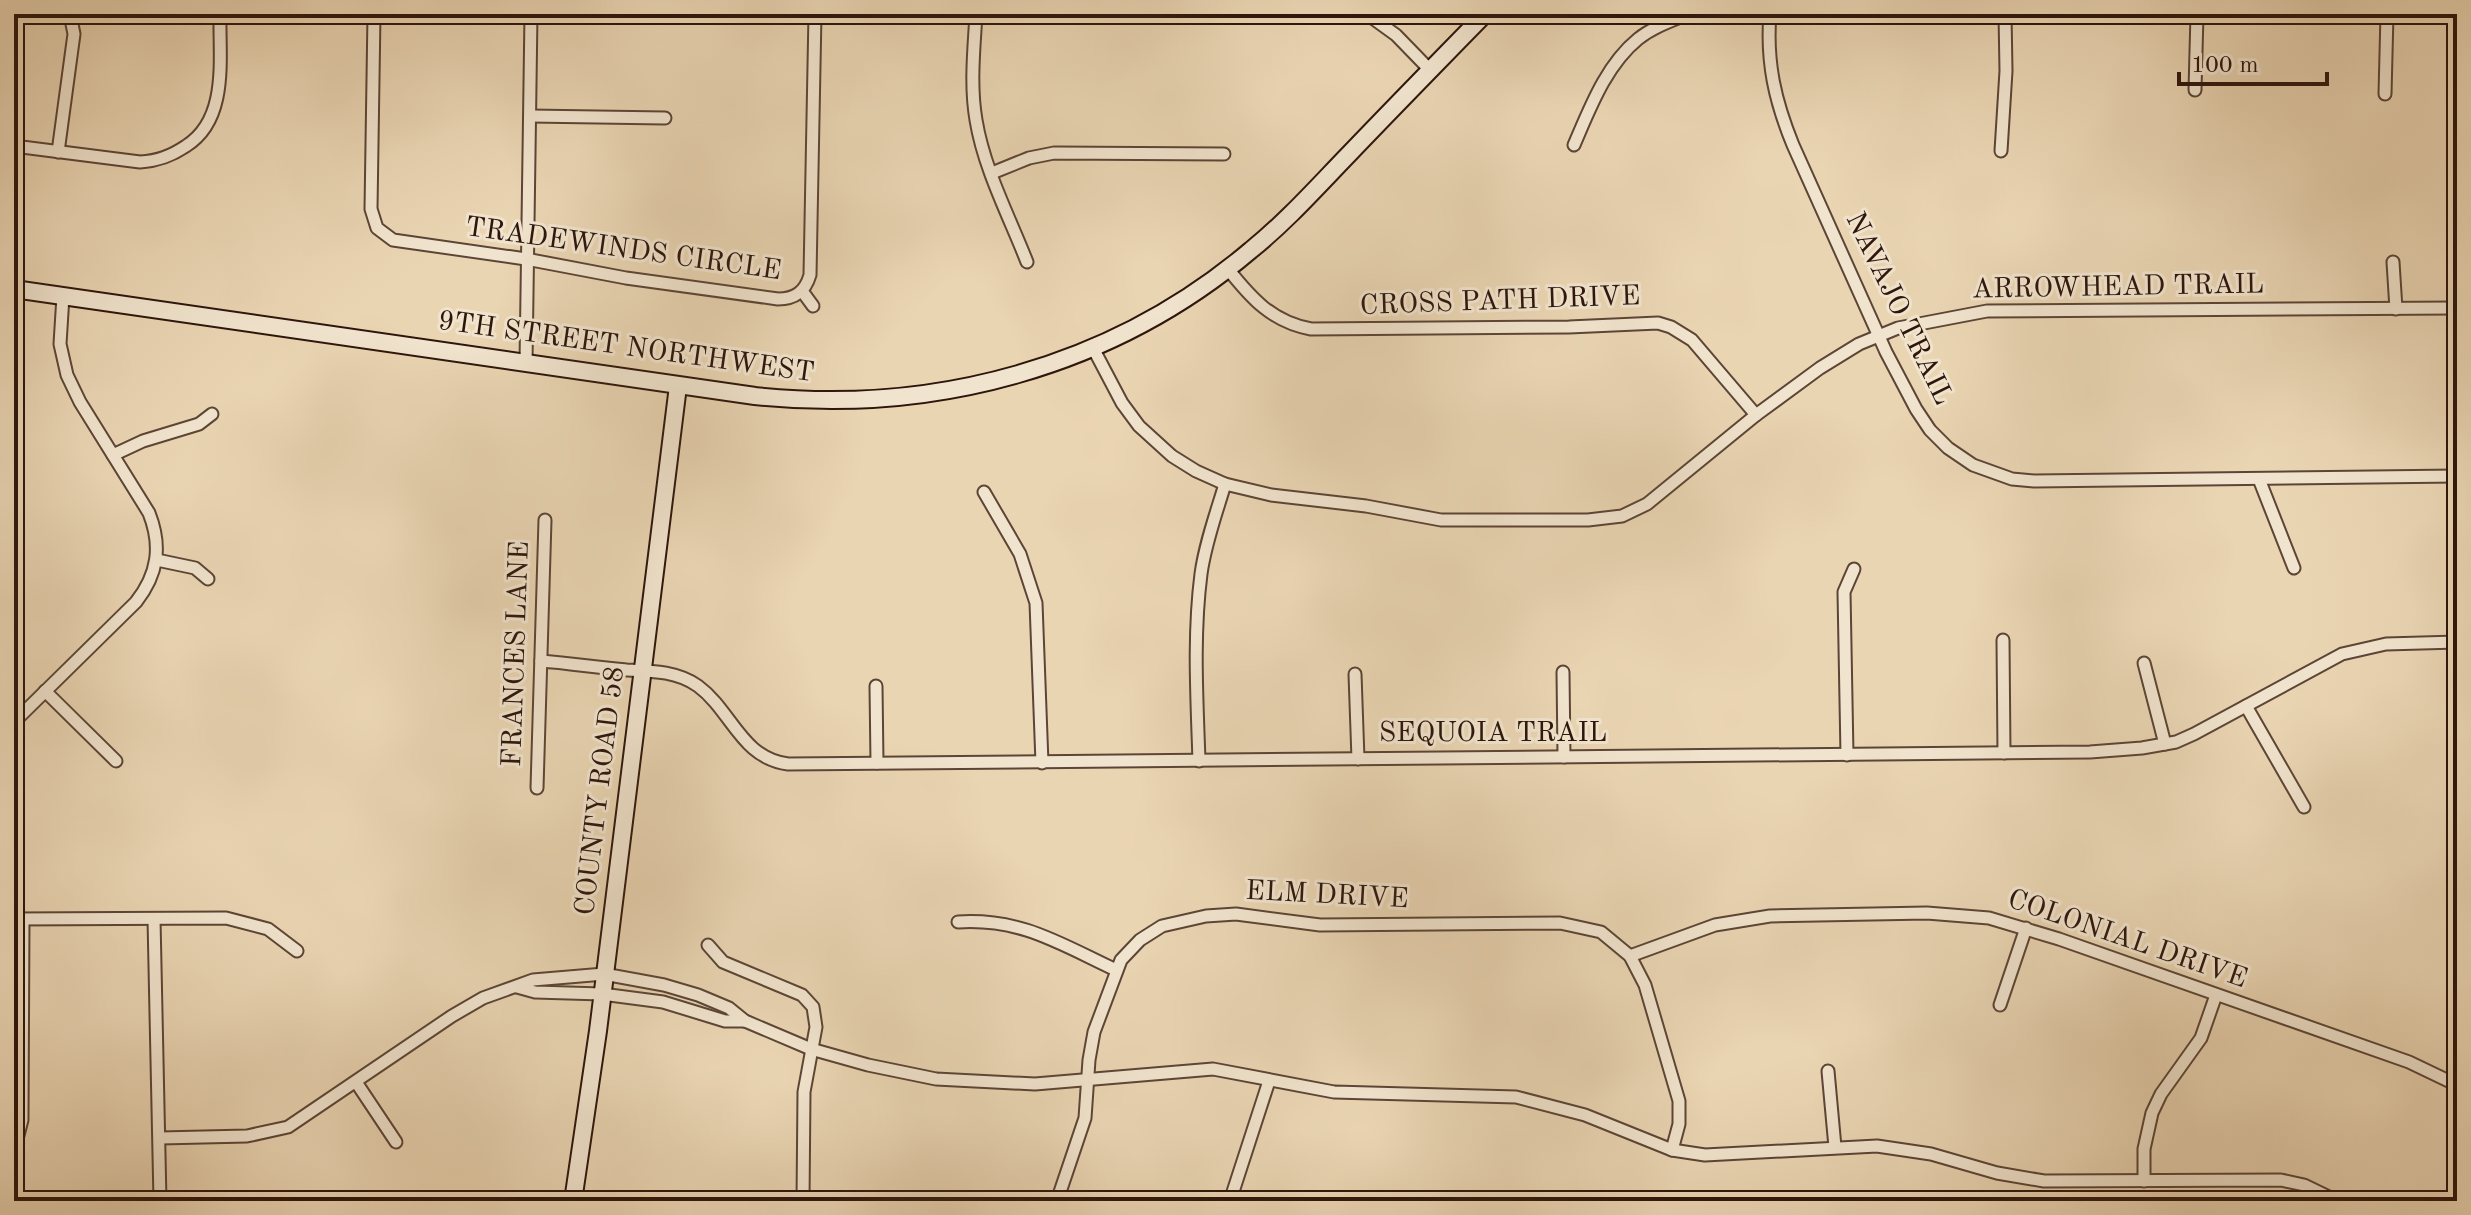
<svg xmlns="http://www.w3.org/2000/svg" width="2471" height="1215" viewBox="0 0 2471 1215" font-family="'Old Standard TT',serif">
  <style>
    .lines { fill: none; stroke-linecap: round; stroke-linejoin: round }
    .street-casing { stroke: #5c4536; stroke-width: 15 }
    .secondary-casing { stroke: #2d150c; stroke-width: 20 }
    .street { stroke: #f1e4ce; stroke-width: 11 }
    .secondary { stroke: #f1e4ce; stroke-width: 16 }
    .labels { text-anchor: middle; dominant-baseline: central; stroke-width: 6; stroke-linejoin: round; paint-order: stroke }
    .street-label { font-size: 28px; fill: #2d150c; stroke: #f1e4ce }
  </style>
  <rect width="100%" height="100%" fill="#ead5b3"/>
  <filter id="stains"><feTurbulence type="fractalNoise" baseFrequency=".0025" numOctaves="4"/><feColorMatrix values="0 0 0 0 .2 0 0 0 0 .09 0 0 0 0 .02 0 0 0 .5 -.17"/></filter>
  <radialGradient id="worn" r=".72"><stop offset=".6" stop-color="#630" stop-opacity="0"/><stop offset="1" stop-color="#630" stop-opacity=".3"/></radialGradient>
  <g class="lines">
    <!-- street casing -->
    <g class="street-casing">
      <g id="street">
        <path d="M374,14L371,209L377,228L393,240L526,259L626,278L778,299C795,299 805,292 810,275L815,14"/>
        <path d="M976,14C974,49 970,85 976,120C984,169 1009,216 1027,262"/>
        <path d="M1367,14L1396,35L1430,70"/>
        <path d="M1770,14C1766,62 1775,101 1793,145L1886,352L1916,409L1930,430L1948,448L1973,465L2012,479L2034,481L2457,476"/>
        <path d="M2195,90L2197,14"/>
        <path d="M2385,94L2387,14"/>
        <path d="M530,116L665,118"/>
        <path d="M1574,145C1590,108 1606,65 1638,39C1653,27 1671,21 1688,14"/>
        <path d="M14,146L140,162C158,161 171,156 186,146C229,119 219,58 220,14"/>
        <path d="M2001,151L2006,71L2005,14"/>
        <path d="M58,152L74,34L70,14"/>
        <path d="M992,173L1029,158L1054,153L1224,154"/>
        <path d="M2393,262L2396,309"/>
        <path d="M1228,269C1251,298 1272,322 1311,329L1569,327L1658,323L1671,327L1692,340L1756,415"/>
        <path d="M802,291L813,306"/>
        <path d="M1093,348L1122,403L1139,426L1172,456L1196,471L1225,484L1271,495L1366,506L1441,520H1588L1622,516L1647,504L1756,415L1820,368L1859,344L1898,328L1987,311L2457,308"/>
        <path d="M526,363L531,14"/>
        <path d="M113,455L143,441L199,424L212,414"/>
        <path d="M2259,479L2294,568"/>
        <path d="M984,492L1020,554L1036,603L1042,763"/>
        <path d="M157,560L195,568L208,579"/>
        <path d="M2003,640L2004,753"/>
        <path d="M541,661C570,663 598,668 627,670C651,671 677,671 698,686C732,711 741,758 788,764L2090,752L2142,748L2176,742L2194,734L2342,654L2386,644L2457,642"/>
        <path d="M2144,663L2165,744"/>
        <path d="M1563,672L1564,757"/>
        <path d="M1355,674L1358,759"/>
        <path d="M876,686L877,763"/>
        <path d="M45,691L116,761"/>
        <path d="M2246,706L2304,807"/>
        <path d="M14,722L136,602C158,574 162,546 149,513L80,402L67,375L60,344L63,296"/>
        <path d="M1847,755L1844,592L1854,569"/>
        <path d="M1199,761C1197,699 1193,636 1201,574C1205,544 1216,514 1225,484"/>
        <path d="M537,788L545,520"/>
        <path d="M14,919L226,918L268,929L297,951"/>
        <path d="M154,919L160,1201"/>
        <path d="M958,922C1022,918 1060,944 1116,970"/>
        <path d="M708,945L723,962L802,995L813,1007L816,1027L804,1092L803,1201"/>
        <path d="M1630,956L1715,925L1770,916L1927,913L1989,918L2059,939L2409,1062L2457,1085"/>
        <path d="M517,987L535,992L602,994L663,1002L725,1021H745"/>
        <path d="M2000,1005L2026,928"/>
        <path d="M1828,1071L1835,1147"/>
        <path d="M356,1082L396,1142"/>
        <path d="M160,1138L247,1136L288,1127L452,1016L483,998L533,980L604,974L664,985L698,995L729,1008L745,1021L811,1049L868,1065L936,1079L1035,1084L1213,1069L1334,1092L1516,1097L1585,1115L1672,1150L1705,1155L1877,1146L1931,1154L1997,1173L2044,1181L2281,1180L2304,1185L2337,1201"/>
        <path d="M14,1151L22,1120L23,919"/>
        <path d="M2144,1181V1149L2152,1113L2161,1094L2201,1038L2216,995"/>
        <path d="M1057,1201L1085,1118L1089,1060L1094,1032L1121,960L1140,940L1162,926L1206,916L1236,914L1320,925L1560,923L1601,932L1630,956L1645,985L1679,1101V1124L1672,1150"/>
        <path d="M1230,1201L1269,1081"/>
      </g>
    </g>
    <!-- secondary casing -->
    <g class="secondary-casing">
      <g id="secondary">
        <path d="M14,289L755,396C934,415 1113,367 1251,250C1287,221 1318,186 1350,153C1395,106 1440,60 1485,14"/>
        <path d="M573,1201L598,1031L678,386"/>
      </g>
    </g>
    <!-- street -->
    <use href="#street" class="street"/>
    <!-- secondary -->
    <use href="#secondary" class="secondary"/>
  </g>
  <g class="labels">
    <!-- street labels -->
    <g class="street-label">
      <text transform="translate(623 250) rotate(8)">TRADEWINDS CIRCLE</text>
      <text transform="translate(2118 288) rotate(-1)">ARROWHEAD TRAIL</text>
      <text transform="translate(1500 302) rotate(-2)">CROSS PATH DRIVE</text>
      <text transform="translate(1898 309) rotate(64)">NAVAJO TRAIL</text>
      <text transform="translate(626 348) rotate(8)">9TH STREET NORTHWEST</text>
      <text transform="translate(517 654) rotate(-88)">FRANCES LANE</text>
      <text x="1493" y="734">SEQUOIA TRAIL</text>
      <text transform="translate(601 791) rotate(-83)">COUNTY ROAD 58</text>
      <text transform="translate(1327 896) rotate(3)">ELM DRIVE</text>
      <text transform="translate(2127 940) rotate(19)">COLONIAL DRIVE</text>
    </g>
  </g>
  <!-- margin -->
  <rect width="2471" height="1215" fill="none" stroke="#ead5b3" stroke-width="48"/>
  <rect x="16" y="16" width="2439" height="1183" fill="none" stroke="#2d150c" stroke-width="4"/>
  <rect x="24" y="24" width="2423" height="1167" fill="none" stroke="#2d150c" stroke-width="2"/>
  <!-- scale -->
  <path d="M2179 72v12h148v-12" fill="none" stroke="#2d150c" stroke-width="4"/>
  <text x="2191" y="72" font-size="24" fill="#2d150c" stroke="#f1e4ce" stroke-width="6" paint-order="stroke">100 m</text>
  <rect width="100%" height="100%" filter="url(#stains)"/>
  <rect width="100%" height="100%" fill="url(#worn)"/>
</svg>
